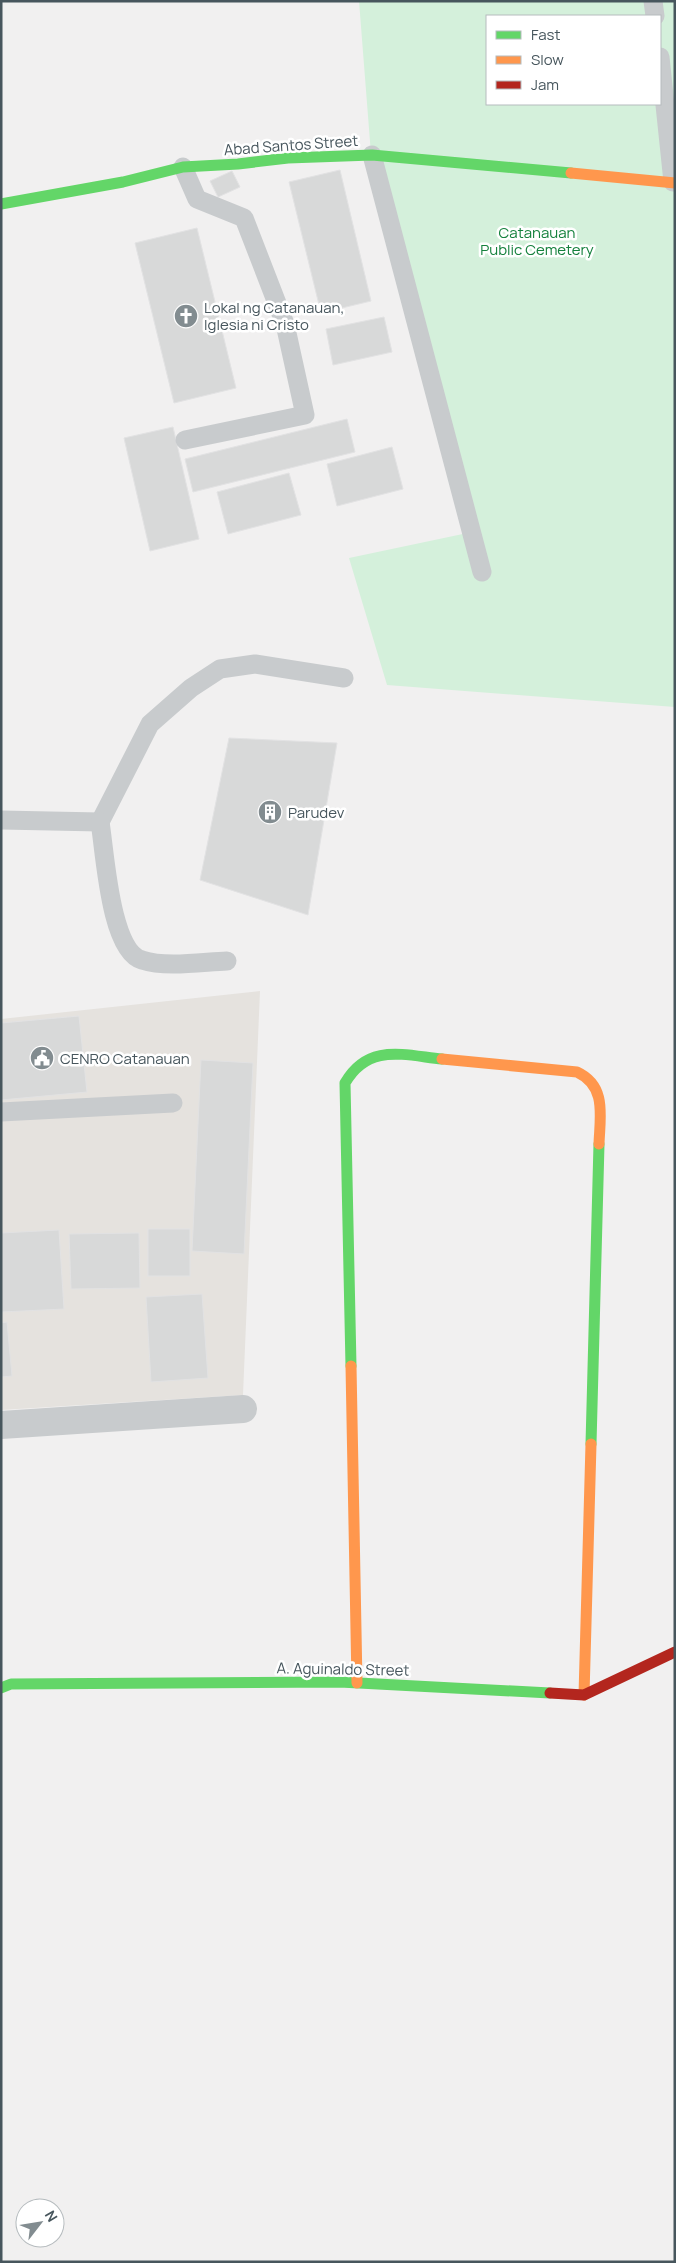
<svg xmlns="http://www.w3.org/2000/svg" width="676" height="2263" viewBox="0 0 676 2263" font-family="Manrope,sans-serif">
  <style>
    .commercial { fill: #e5e2de }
    .green { fill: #d4f0db; fill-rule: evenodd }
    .building { fill: #d8d9d9; stroke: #e2e2e3 }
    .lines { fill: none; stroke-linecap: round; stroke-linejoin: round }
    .lane { stroke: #c8cbcd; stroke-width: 19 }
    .street { stroke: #c8cbcd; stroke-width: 28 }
    .fast { stroke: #63d668; stroke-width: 11 }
    .slow { stroke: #ff974d; stroke-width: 11 }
    .jam { stroke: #b3261e; stroke-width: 11 }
    .labels { text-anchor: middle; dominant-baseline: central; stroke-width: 5; stroke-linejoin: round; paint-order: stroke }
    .street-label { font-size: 15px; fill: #47565d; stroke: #fff }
    .park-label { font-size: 15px; fill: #15813d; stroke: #fff }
    .poi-label { font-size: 15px; fill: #47565d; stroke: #fff; text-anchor: start }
  </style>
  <rect width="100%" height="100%" fill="#f1f0f0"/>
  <!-- commercial -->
  <path class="commercial" d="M260,991L243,1395L1,1410V1019Z"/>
  <!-- green -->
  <path class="green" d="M359,1H675V707L387,685L349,558L477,531L372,167ZM487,16H660V104H487Z"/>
  <!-- building -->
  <g class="building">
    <path d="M340,170L371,301L321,313L289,182Z"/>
    <path d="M232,171L240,187L218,197L210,181Z"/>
    <path d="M197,228L236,388L174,403L135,243Z"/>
    <path d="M384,317L392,352L333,365L326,329Z"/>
    <path d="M347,419L355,452L193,492L185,459Z"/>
    <path d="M173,427L199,539L150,551L124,438Z"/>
    <path d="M392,447L403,489L337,506L327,464Z"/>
    <path d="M289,473L301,515L228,534L217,492Z"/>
    <path d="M229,738L337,743L308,915L200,880Z"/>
    <path d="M79,1016L87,1092L1,1100V1023Z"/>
    <path d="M201,1060L253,1063L244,1254L192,1251Z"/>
    <rect x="148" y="1229" width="42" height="47"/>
    <path d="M59,1230L64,1309L1,1312V1233Z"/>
    <path d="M139,1233L140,1288L71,1289L69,1234Z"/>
    <path d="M202,1294L208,1378L151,1382L146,1297Z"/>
    <path d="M7,1322L12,1376L1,1377V1323Z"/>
  </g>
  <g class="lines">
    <!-- lane -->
    <g class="lane">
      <path d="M653,1L655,16"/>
      <path d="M660,57L673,182"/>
      <path d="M372,155L482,572"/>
      <path d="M183,167L197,199L244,218L285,324L305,415L185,440"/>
      <path d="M1,820L100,822L150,724L191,688L220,669L255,664L344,678"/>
      <path d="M100,822C105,852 110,951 142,960C166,968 202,962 227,961"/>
      <path d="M1,1112L173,1103"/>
    </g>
    <!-- street -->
    <path class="street" d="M1,1425L243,1409"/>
    <!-- fast -->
    <g class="fast">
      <path d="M1,204L123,182L183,167L238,164L288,158L372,155L571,173"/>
      <path d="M351,1366L345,1083C368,1043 403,1055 442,1059"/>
      <path d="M591,1444L599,1144"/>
      <path d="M1,1688L11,1684L340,1682L550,1693"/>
    </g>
    <!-- slow -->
    <g class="slow">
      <path d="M571,173L675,183"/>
      <path d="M442,1059L577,1072C607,1086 600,1116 599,1144"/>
      <path d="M351,1366L357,1683"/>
      <path d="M584,1695L591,1444"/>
    </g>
    <!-- jam -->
    <path class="jam" d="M550,1693L584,1695L675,1652"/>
  </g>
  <!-- icons -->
  <defs>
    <g id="church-disc" transform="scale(1.25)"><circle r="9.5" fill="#828c90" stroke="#fff"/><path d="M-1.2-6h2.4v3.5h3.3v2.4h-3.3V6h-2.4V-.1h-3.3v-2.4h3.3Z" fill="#fff"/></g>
    <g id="building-disc" transform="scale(1.25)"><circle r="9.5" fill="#828c90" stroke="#fff"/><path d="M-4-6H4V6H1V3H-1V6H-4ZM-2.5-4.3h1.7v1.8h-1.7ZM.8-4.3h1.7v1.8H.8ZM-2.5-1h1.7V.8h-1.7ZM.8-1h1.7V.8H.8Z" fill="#fff"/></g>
    <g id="civic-disc" transform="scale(1.25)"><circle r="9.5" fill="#828c90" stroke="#fff"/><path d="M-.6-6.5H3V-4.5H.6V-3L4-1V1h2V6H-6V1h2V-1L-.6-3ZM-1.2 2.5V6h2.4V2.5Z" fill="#fff"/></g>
  </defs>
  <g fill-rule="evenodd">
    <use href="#church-disc" x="186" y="316"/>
    <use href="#building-disc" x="270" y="812"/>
    <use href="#civic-disc" x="42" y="1058"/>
  </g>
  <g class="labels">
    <!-- street labels -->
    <g class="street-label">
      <text transform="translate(291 145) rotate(-4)">Abad Santos Street</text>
      <text transform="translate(343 1669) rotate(1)">A. Aguinaldo Street</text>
    </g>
    <!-- park labels -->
    <g class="park-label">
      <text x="537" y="232">Catanauan<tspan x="537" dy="17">Public Cemetery</tspan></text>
    </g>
    <!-- poi labels -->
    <g class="poi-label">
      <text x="204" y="307">Lokal ng Catanauan,<tspan x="204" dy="17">Iglesia ni Cristo</tspan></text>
      <text x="288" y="812">Parudev</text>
      <text x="60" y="1058">CENRO Catanauan</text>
    </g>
  </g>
  <!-- border -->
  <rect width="676" height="2263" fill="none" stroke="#47565d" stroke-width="5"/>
  <!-- legend -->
  <rect x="486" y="15" width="175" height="90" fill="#ffffff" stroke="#b5bbbe"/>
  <rect x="496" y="31" width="25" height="8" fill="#63d668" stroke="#b5bbbe"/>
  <text x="531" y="40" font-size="15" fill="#47565d">Fast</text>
  <rect x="496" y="56" width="25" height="8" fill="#ff974d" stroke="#b5bbbe"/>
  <text x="531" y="65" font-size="15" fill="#47565d">Slow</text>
  <rect x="496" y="81" width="25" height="8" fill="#b3261e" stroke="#b5bbbe"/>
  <text x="531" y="90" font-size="15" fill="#47565d">Jam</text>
  <!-- north arrow -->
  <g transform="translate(40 2223) rotate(59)"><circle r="24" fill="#ffffff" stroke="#b5bbbe"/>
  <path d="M0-4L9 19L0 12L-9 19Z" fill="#828c90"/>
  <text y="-8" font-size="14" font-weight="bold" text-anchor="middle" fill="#47565d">N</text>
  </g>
</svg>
